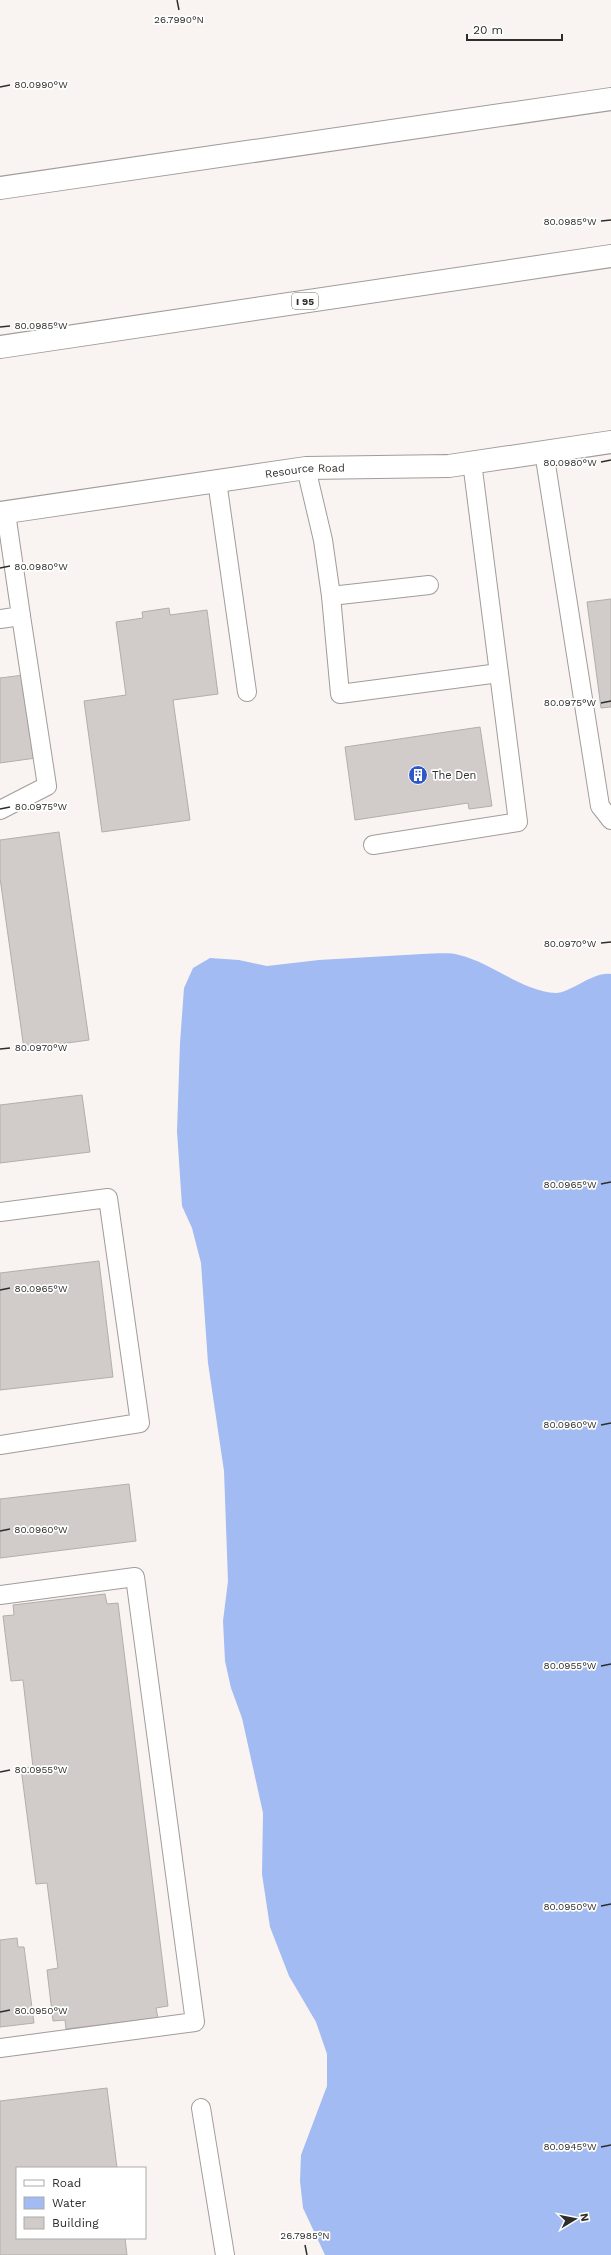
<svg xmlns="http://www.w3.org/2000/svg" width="611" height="2255" viewBox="0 0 611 2255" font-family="'Work Sans',sans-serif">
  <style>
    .water { fill: #a2bbf2 }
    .building { fill: #d1ccc9; stroke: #b2aeab }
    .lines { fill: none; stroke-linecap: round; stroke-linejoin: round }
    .lane-casing { stroke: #a19c99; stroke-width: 20 }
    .street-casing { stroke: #a19c99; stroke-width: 24 }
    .highway-casing { stroke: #a19c99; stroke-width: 24 }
    .lane { stroke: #fff; stroke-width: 18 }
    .street { stroke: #fff; stroke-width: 22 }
    .highway { stroke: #fff; stroke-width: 22 }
    .ticks { fill: none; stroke: #2e2d2b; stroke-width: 1.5 }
    .labels { text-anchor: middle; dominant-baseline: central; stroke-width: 3.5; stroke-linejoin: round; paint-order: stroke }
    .shield { fill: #fff; stroke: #6d6c6b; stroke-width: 1 }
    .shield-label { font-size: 10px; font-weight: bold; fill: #2e2d2b }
    .street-label { font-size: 11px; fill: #2e2d2b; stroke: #fff }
    .poi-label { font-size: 11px; fill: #2e2d2b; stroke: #fff; text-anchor: start }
    .ticks-label { font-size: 10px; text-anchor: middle; fill: #2e2d2b; stroke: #fff; stroke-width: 3.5; stroke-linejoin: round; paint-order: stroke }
  </style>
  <rect width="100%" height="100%" fill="#f9f4f1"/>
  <!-- water -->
  <path class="water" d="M422,954C434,954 448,952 459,955C493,963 521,991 556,993C570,993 594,971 611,974V2255H325L303,2208L300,2181L301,2155L327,2086V2054L316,2022L289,1976L270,1927L262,1874L263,1813L242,1718L231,1688L225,1661L223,1621L228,1581L224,1471L208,1363L201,1263L192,1228L182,1206L177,1131L180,1043L184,988L193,968L210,958L239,960L267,966L319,960Z"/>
  <!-- building -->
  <g class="building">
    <path d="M611,599V707L601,708L587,602Z"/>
    <path d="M169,608L170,615L207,610L218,694L173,700L190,820L102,832L84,701L126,695L116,622L143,618L142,612Z"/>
    <path d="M24,675L36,758L0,763V678Z"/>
    <path d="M480,727L492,806L469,809L468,803L355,820L345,747Z"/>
    <path d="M59,832L89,1040L24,1049L0,878V840Z"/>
    <path d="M82,1095L90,1152L0,1163V1105Z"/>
    <path d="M99,1261L113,1377L0,1390V1273Z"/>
    <path d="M129,1484L136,1541L0,1558V1499Z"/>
    <path d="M105,1594L107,1604L118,1603L168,2006L156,2008L158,2018L66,2029L65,2020L53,2021L47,1970L58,1968L47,1883L36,1884L21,1768L33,1767L23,1680L11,1681L3,1616L14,1615L13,1605Z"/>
    <path d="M17,1938L18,1947H24L34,2023L0,2027V1940Z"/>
    <path d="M107,2088L117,2168H17V2238H125L127,2255H0V2101Z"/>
  </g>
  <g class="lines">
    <!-- lane casing -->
    <g class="lane-casing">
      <g id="lane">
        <path d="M544,452L600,806L611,820"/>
        <path d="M306,468L323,540L331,596L340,694L499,673"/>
        <path d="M217,481L247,692"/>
        <path d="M331,596L429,585"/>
        <path d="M0,619L21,616L6,513"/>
        <path d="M0,810L47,786L21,616"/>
        <path d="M373,845L518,822L472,462"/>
        <path d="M0,1212L108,1198L140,1423L0,1445"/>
        <path d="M0,1595L135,1577L195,2022L0,2048"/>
        <path d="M201,2108L225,2255"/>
      </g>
    </g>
    <!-- street casing -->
    <g class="street-casing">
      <g id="street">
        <path id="s1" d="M0,513L306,468L449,466L611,442"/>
      </g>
    </g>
    <!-- highway casing -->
    <g class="highway-casing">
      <g id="highway">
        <path d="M0,188L611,99"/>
        <path d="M0,347L611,256"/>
      </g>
    </g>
    <!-- lane -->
    <use href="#lane" class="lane"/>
    <!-- street -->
    <use href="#street" class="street"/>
    <!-- highway -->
    <use href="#highway" class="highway"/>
  </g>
  <!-- ticks -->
  <path class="ticks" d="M177,0L179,10M0,87L10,85M601,221L611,220M0,327L10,326M601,462L611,460M0,568L10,566M601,703L611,701M0,809L10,807M601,943L611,942M0,1049L10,1048M601,1184L611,1182M0,1290L10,1288M601,1425L611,1423M0,1531L10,1529M601,1666L611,1664M0,1772L10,1770M601,1906L611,1904M0,2012L10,2010M601,2147L611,2145M305,2245L307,2255"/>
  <!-- icons -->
  <defs>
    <g id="building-disc" transform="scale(1)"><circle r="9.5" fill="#3057c7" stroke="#fff"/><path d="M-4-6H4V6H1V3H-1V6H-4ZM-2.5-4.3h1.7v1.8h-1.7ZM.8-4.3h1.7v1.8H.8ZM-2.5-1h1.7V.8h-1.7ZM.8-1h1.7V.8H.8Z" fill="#fff"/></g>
  </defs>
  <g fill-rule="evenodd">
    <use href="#building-disc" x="418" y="775"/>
  </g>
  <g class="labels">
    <!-- shield labels -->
    <rect class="shield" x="292" y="293" width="26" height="16" rx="3"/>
    <g class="shield-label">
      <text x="305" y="301">I 95</text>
    </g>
    <!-- street labels -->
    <g class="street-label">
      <text stroke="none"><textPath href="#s1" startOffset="308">Resource Road</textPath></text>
    </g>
    <!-- poi labels -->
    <g class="poi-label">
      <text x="432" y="775">The Den</text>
    </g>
  </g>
  <g class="ticks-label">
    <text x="179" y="23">26.7990°N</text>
    <text x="41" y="88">80.0990°W</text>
    <text x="570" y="225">80.0985°W</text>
    <text x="41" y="329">80.0985°W</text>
    <text x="570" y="466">80.0980°W</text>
    <text x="41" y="570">80.0980°W</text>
    <text x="570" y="706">80.0975°W</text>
    <text x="41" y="810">80.0975°W</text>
    <text x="570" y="947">80.0970°W</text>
    <text x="41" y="1051">80.0970°W</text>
    <text x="570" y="1188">80.0965°W</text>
    <text x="41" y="1292">80.0965°W</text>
    <text x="570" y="1428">80.0960°W</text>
    <text x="41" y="1533">80.0960°W</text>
    <text x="570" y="1669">80.0955°W</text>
    <text x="41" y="1773">80.0955°W</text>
    <text x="570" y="1910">80.0950°W</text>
    <text x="41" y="2014">80.0950°W</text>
    <text x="570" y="2150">80.0945°W</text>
    <text x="305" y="2239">26.7985°N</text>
  </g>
  <!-- legend -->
  <rect x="16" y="2167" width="130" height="72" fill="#ffffff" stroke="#ababaa"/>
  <rect x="24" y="2180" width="20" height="6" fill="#ffffff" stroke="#ababaa"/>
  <text x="52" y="2187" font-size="12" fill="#2e2d2b">Road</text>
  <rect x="24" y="2197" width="20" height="12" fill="#a2bbf2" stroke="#ababaa"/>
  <text x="52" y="2207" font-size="12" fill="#2e2d2b">Water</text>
  <rect x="24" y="2217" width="20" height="12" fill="#d1ccc9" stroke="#ababaa"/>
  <text x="52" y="2227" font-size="12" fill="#2e2d2b">Building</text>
  <!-- north arrow -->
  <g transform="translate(575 2219) rotate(80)" stroke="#ffffff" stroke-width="3" paint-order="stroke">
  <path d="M0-3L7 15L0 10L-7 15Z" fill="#2e2d2b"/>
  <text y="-6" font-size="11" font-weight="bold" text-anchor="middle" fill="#2e2d2b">N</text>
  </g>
  <!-- scale -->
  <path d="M467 34v6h95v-6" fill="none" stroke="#2e2d2b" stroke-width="2"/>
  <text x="473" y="34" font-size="12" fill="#2e2d2b" stroke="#ffffff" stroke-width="3" paint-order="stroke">20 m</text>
</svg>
